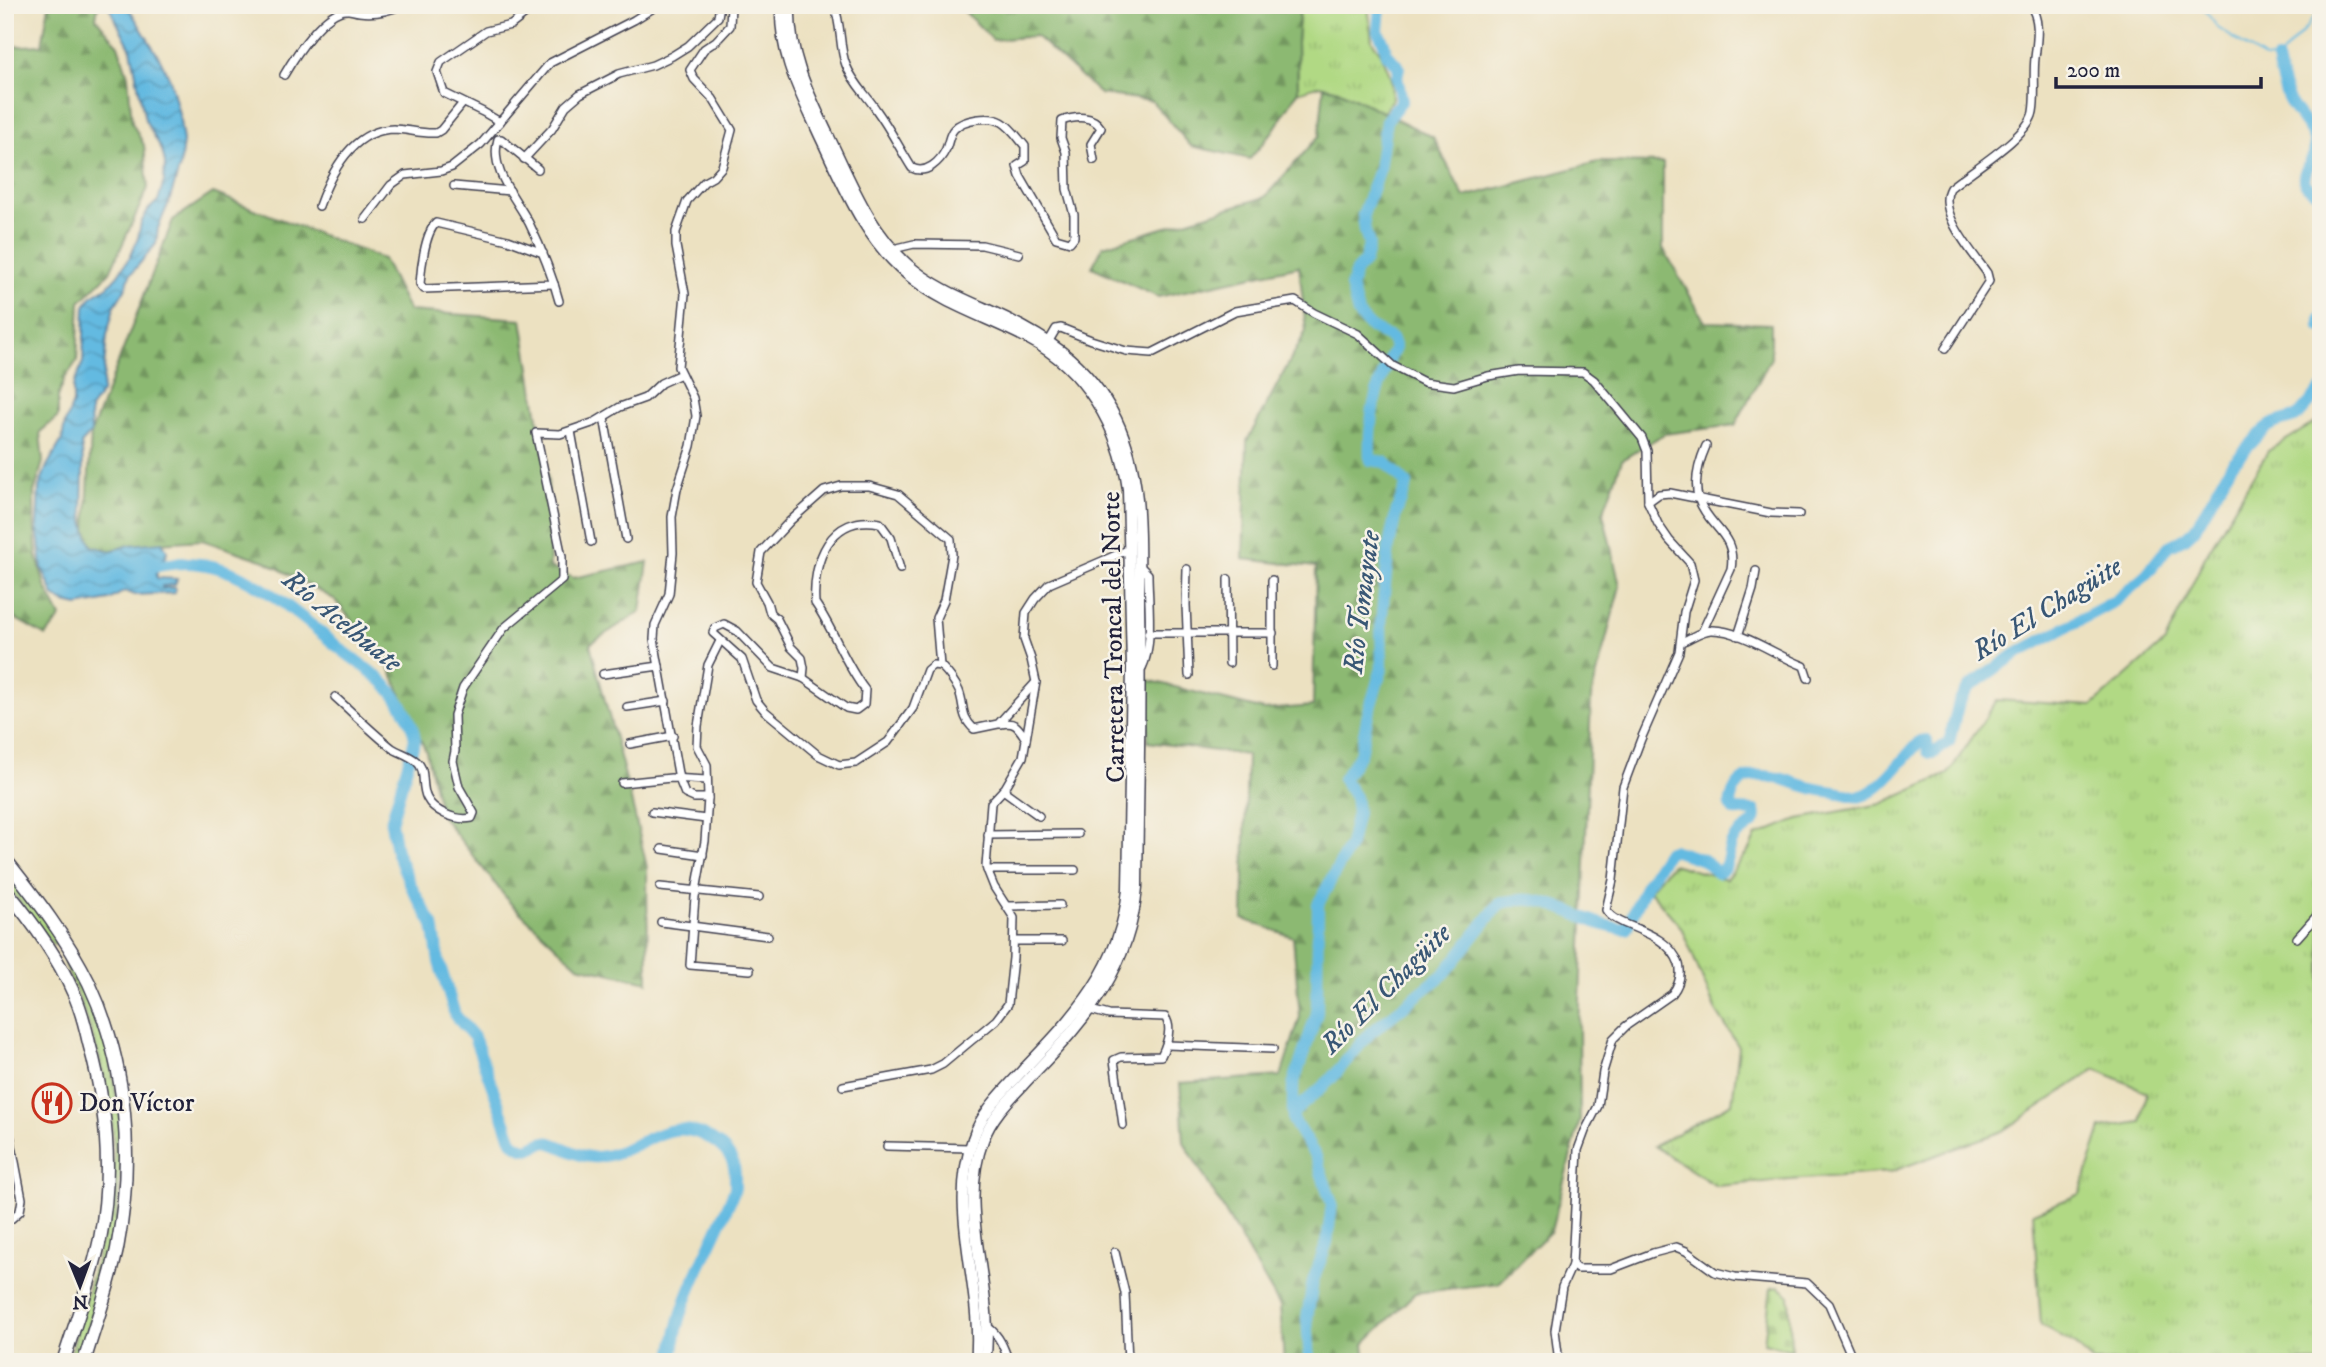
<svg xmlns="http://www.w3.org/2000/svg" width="2326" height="1367" viewBox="0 0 2326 1367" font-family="'IM FELL DW Pica',serif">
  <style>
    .grass { fill: url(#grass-tufts); stroke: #6a7e60; stroke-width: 2 }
    .forest { fill: url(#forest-firs); stroke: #576e56; stroke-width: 2 }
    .cemetery { fill: url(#cemetery-stones); stroke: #6a7e60; stroke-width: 2 }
    .water { fill: url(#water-waves); stroke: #436e8e; stroke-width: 2 }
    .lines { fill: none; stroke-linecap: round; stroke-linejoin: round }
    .stream { stroke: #64bae1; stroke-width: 2 }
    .river { stroke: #64bae1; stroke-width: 12 }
    .street-casing { stroke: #403f4f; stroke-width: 10 }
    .primary-casing { stroke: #403f4f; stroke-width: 13 }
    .highway-casing { stroke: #403f4f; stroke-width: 15 }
    .street { stroke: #fff; stroke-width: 7 }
    .primary { stroke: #fff; stroke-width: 10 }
    .highway { stroke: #fff; stroke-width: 12 }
    .labels { text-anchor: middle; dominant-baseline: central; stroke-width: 5; stroke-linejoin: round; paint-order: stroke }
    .street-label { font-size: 26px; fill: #22223b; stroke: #f7f3e8 }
    .poi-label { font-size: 26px; fill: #22223b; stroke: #f7f3e8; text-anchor: start }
    .water-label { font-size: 28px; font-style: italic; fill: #395775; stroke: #f7f3e8 }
  </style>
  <defs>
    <pattern id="grass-tufts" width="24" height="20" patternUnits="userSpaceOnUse" patternTransform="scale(1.75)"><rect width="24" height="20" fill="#b1d984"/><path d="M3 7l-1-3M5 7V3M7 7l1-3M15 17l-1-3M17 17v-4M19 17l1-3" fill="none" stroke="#98ba73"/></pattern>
    <pattern id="forest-firs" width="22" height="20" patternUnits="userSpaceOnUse" patternTransform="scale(1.75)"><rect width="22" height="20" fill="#8cb972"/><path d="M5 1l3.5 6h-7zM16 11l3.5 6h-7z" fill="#72965f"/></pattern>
    <pattern id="cemetery-stones" width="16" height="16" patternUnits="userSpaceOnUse" patternTransform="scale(1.75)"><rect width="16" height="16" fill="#b1d984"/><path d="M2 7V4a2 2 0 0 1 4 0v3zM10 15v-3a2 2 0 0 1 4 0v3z" fill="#98ba73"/></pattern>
    <pattern id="water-waves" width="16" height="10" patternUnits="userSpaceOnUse" patternTransform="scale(1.75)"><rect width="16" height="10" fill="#64bae1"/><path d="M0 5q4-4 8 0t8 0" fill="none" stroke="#5297b8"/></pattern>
  </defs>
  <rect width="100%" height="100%" fill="#f7f3e8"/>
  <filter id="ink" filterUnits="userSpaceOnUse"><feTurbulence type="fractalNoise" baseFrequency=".0143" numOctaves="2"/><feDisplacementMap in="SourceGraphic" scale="14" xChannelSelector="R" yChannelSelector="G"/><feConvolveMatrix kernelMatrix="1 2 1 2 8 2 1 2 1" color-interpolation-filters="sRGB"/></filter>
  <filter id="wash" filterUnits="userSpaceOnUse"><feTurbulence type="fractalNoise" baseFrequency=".00686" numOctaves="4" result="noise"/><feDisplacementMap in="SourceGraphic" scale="28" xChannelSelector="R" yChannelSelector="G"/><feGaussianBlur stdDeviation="1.57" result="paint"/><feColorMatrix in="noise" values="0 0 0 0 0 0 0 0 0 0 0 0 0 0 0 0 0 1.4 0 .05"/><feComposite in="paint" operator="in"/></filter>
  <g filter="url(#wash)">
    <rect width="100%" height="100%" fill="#ece1c1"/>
    <!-- grass -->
    <g class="grass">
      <path d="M1300,5H1368L1372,41L1381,53L1391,78L1392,99L1383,113L1338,90L1320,85L1298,92L1297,42Z"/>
      <path d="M2321,419V1362H2093L2075,1345L2041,1325L2033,1213L2080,1194L2101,1128L2141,1122L2147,1092L2096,1069L2003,1131L1890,1172L1716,1186L1654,1146L1732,1103L1739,1047L1715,1009L1681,927L1649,890L1672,864L1726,879L1747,853L1756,836L1798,819L1881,804L1948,774L1997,700L2092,706L2165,642L2205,557L2268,451Z"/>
      <path d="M5,867L56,935L57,943L52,944L5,883Z"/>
      <path d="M69,959L72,960L106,1036L123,1135L115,1238L78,1362H69C78,1325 88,1289 98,1253C102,1236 109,1218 111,1201C123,1117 98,1039 64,963Z"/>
    </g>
    <!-- forest -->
    <g class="forest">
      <path d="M49,5H98L96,18L118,45L128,76L132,123L144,145L148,188L110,272L80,302L77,361L65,378L58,397V417L40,432L43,462L34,492V520L37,556L45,586L61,617L46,636L16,619L5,610V47L42,45Z"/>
      <path d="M958,5H1300L1297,42L1298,92L1273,131L1250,159L1191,146L1152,101L1100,94L1036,36L993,40Z"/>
      <path d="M1324,86L1338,90L1433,137L1464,197L1598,162L1663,163V248L1705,322L1771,324V358L1735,425L1664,434L1622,460L1603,513L1620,586L1591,697L1579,1029L1580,1120L1551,1231L1498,1283L1415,1293L1364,1344L1366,1362H1284L1280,1306L1184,1142L1180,1083L1281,1076L1300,1017L1293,937L1243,919L1247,755L1148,742V680L1264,710L1313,706L1316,567L1243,559L1247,441L1306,331L1299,266L1158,297L1092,267L1103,246L1265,197L1319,136Z"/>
      <path d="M213,193L383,259L409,311L522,319L548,480L550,567L573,578L648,562L641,611L590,644L628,787L647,867L648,982L578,966L511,904L441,815L426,751L387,662L334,599L265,561L202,540L130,545L110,551L92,546L86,531L91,433L173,220Z"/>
    </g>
    <!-- cemetery -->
    <path class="cemetery" d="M1779,1287L1789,1295L1791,1350L1764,1343L1771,1288Z"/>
    <!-- water -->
    <path class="water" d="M108,5H127L160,59L170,79L179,114L183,141L180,166L169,202L158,228L156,244L130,275L125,289L114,307L107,335L102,392L90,409L91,433L81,444C88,481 74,509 92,546L110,551L130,545L162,542L167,550L166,557L156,562L157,578L177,579L175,585L162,586V588H175V593L135,595L125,591L109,600L78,606L65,603L54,596L42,568L37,525L39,487L47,466L62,440L65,423L73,403V387L83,362L85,306L91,297L108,286L118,275L131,255L138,238L141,223L148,210L158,201L164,181L165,163L162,150L145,120L131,49Z"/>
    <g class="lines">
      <!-- stream -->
      <path class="stream" d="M2201,5L2218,28L2265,59L2277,60L2305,29L2321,8"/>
      <!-- river -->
      <g class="river">
        <path d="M2277,60C2280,74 2283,90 2290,102C2296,114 2311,128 2314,140C2322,165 2282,178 2321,194"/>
        <path d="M2321,318V327"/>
        <path d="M142,570C168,562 196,560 222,569C267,584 305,621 342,650C357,662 375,673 388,687C401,702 412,720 415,739L391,822L396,851L413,890L433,925L439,962L455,1015L474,1037L512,1141C530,1157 531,1144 547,1142C565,1146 579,1159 598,1157C623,1155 645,1137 669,1131C690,1125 718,1139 730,1157C736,1166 735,1177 735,1188C714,1246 676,1299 672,1362"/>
        <path d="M1293,1113L1330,1080L1369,1034L1445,973L1499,904C1551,887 1578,926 1626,929L1646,885L1668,851L1672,850L1704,860L1717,873C1730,869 1727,851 1733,840C1740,829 1760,826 1755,811L1733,810L1730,805C1736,760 1779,778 1808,787C1820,791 1833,791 1845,794C1851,795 1855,798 1861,796C1879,793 1906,755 1920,741L1927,740L1928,752L1930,753H1934L1949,742L1959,702L1969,687L2016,654L2115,601L2144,577L2169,546L2185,538L2195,529L2232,464L2266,428L2275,423L2298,416L2321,390"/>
        <path d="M1310,1362L1307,1318L1313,1281L1327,1242L1332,1204L1316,1157L1293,1120V1085L1317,1013L1318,904L1350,845L1357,812L1355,797L1343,779L1360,754L1368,714L1382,668L1381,623L1389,546L1396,513L1407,484L1385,462L1370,460C1368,417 1375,387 1395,348L1392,339L1370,327L1358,314L1351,286L1356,271L1365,261L1369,244L1365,231L1363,215L1379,169L1386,121L1402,100L1397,77L1399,67L1387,54L1384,43L1378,31L1380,5"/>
      </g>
    </g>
  </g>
  <g filter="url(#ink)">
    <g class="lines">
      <!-- street casing -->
      <g class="street-casing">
        <g id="street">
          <path d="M834,5C842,26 839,48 846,65C853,83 867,95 877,111C890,129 900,149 912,168C926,175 940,162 946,149C949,142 949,134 954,129C963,119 990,115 1002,122C1011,127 1018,138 1025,146V161L1017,166L1020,176L1056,238L1070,242L1074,237V215L1067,189L1066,152L1061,138L1062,121C1076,116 1093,115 1101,128L1091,144L1094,160"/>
          <path d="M284,75C295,56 325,9 348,10C352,10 355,12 359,12C373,14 389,11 402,5"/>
          <path d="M500,122L483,112L444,93L437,72L441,62L486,31L511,25L537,5"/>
          <path d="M524,159L552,129L566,106L580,94L619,74L653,65L672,56L688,46L718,17L720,5"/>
          <path d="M538,169L501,139H498C489,170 516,198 529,223C539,243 547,263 554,284L424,289L420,284C421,268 425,233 436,223L508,240L543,253"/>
          <path d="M454,186L510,191"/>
          <path d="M319,206C331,172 352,130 393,129C407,129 421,134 436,133L441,130L463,103"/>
          <path d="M365,219L391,185L405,175L441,171L452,167L481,144L550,63L634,20L658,5"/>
          <path d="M893,249L914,244L982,245L1019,254"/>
          <path d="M554,284L559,301"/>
          <path d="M1049,341L1056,329L1061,328L1091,340L1126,351L1152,353L1235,311L1295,301L1314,313L1358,334L1393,366L1424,382L1454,386L1488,376L1519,371L1583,372L1594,380L1642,438L1647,451L1648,502L1658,524L1669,540L1690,563L1694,580L1684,612L1679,652L1641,739L1623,787L1613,880L1606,910C1617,929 1667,929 1679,964C1682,975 1679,985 1672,994L1626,1026L1613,1039L1603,1072L1598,1106L1585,1131L1578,1150L1572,1265L1562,1287L1555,1330L1559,1362"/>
          <path d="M1945,349L1989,281L1987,273C1974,254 1936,212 1950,188C1970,171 2029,136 2033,112C2036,95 2033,75 2035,58C2037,40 2041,20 2030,5"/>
          <path d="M604,417L626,539"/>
          <path d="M571,431L591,542"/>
          <path d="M1648,502L1659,494L1670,493L1771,513L1799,514"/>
          <path d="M1139,565L1148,574C1148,601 1154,644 1142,668"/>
          <path d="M900,569L891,538L880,523C830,513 812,562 815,603C834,630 844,663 865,690L864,704L856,710L846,708L803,678L773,668L737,631L724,624L715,628L713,633L742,659L756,700L765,711L818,755L839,765L856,763L888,742L913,708L927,670L933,665L941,666C948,673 955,682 959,691C965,706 960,716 974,729L998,724L1036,682"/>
          <path d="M1187,569L1186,605L1189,675"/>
          <path d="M1228,579L1229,663"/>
          <path d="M1702,632L1731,569C1737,534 1709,528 1699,500C1693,483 1699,462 1706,446"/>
          <path d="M1148,633H1273"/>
          <path d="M1738,636L1753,589L1756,571"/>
          <path d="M720,641L708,665L698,726L697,746L707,765L708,798L705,841L695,897L690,965L750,970"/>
          <path d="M1681,642C1690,639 1702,630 1711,630C1740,629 1777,656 1804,666L1808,678"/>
          <path d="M1272,666V580"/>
          <path d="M603,674L659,666"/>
          <path d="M803,678L804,668L802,658L791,647L777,619L770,613L767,602L756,582L761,552L790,521L824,491L841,486H869L898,494L951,539L952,555L944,600L936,618L940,666"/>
          <path d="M335,697C354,714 372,732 392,748C400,753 409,755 416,761C432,774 411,798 445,814C454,818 462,820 472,818L474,813L459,787L453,761L455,751L454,715L463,688L504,628L562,580V557L536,433L560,434L595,422L620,407L645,398L661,383L681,374"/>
          <path d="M627,707L666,701"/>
          <path d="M1001,724C1016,721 1018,727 1026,739"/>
          <path d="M630,744L673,736"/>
          <path d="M622,783L671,778L707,780"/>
          <path d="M1003,790L1039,816"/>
          <path d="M708,798H694L685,794L679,779L654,639L655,625L669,594L673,553L672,517L677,489L691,446L696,416L693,398L678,367L685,294L676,246V232L687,201L704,182L713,177L722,167L732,130L713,99L694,79L690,70L704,49L716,41L730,26L731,5"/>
          <path d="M652,812L706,819"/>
          <path d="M988,835L1078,834"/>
          <path d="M662,849L703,855"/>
          <path d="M987,870H1075"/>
          <path d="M660,887L759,897"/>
          <path d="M1008,906L1060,905"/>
          <path d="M661,922L768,936"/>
          <path d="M2297,938L2321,911"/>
          <path d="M1014,941H1062"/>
          <path d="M1090,1010L1109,1015L1165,1017C1173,1028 1167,1044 1161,1056L1121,1057L1114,1060L1123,1125"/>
          <path d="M1167,1045L1273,1049"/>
          <path d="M843,1086L931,1070L943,1064L996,1020L1008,1004L1013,958L1014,918L994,887L986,867L991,803L1005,788L1023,757L1036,682L1031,659L1024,639L1026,613L1035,599L1049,584L1130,549"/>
          <path d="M5,1109L22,1199L20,1211L11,1219H5"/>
          <path d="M887,1146L970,1148"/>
          <path d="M1115,1252L1125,1293L1128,1362"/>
          <path d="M1572,1265L1577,1269H1611L1653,1253L1676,1247L1686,1251L1715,1272L1735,1277L1807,1283L1829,1304L1854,1362"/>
          <path d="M988,1327C1000,1336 1004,1348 1009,1362"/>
        </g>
      </g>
      <!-- primary casing -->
      <g class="primary-casing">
        <g id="primary">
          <path d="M781,5C779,55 800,92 820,136C844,186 863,237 907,274C943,305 988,317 1029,339C1085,368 1119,427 1128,489L1132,668L1128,889C1121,968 1075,1016 1023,1070C1004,1091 982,1111 973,1139C947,1212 984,1287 976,1362"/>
          <path d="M790,5C788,54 808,93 828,135C851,182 868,229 908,265C931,285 959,297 986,309C1043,334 1087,361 1116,419C1144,477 1139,544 1139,606C1141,700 1138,793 1137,887C1130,968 1088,1017 1034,1073C1015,1094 993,1113 983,1140C956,1212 996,1289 985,1362"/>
        </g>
      </g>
      <!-- highway casing -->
      <g class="highway-casing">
        <g id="highway">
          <path d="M5,859C36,898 67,938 89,983C128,1066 134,1159 117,1249C109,1287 95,1325 84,1362"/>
          <path d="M5,889C31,920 57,955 73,992C81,1008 85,1025 89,1043C107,1107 113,1173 100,1239C91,1281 76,1321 63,1362"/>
        </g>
      </g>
      <!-- street -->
      <use href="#street" class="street"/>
      <!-- primary -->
      <use href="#primary" class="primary"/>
      <!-- highway -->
      <use href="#highway" class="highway"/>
    </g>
  </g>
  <!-- icons -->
  <defs>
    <g id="restaurant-ring" transform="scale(2.0125)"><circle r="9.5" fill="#f7f3e8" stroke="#c8321e" stroke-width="1.5"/><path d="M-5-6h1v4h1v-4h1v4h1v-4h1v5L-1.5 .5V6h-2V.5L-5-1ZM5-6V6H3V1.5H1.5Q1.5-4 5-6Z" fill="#c8321e"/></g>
  </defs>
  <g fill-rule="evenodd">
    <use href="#restaurant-ring" x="52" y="1103"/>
  </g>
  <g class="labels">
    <!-- street labels -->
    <g class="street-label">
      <text transform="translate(1114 637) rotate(-91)">Carretera Troncal del Norte</text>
    </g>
    <!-- poi labels -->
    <g class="poi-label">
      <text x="79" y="1103">Don Víctor</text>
    </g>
    <!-- water labels -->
    <g class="water-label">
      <text transform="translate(1362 602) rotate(-83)">Río Tomayate</text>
      <text transform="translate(2047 609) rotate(-32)">Río El Chagüite</text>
      <text transform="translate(342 621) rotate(39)">Río Acelhuate</text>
      <text transform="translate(1386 989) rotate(-45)">Río El Chagüite</text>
    </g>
  </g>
  <!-- margin -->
  <rect width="2326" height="1367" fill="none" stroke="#f7f3e8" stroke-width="28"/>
  <!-- north arrow -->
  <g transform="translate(80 1286) rotate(179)" stroke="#f7f3e8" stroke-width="5" paint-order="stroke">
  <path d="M0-5L12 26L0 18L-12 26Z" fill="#22223b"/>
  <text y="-10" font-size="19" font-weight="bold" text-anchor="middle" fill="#22223b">N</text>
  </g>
  <!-- scale -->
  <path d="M2056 77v10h205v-10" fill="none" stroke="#22223b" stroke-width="3.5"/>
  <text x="2067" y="77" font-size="21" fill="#22223b" stroke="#f7f3e8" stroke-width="5" paint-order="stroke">200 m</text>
</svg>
